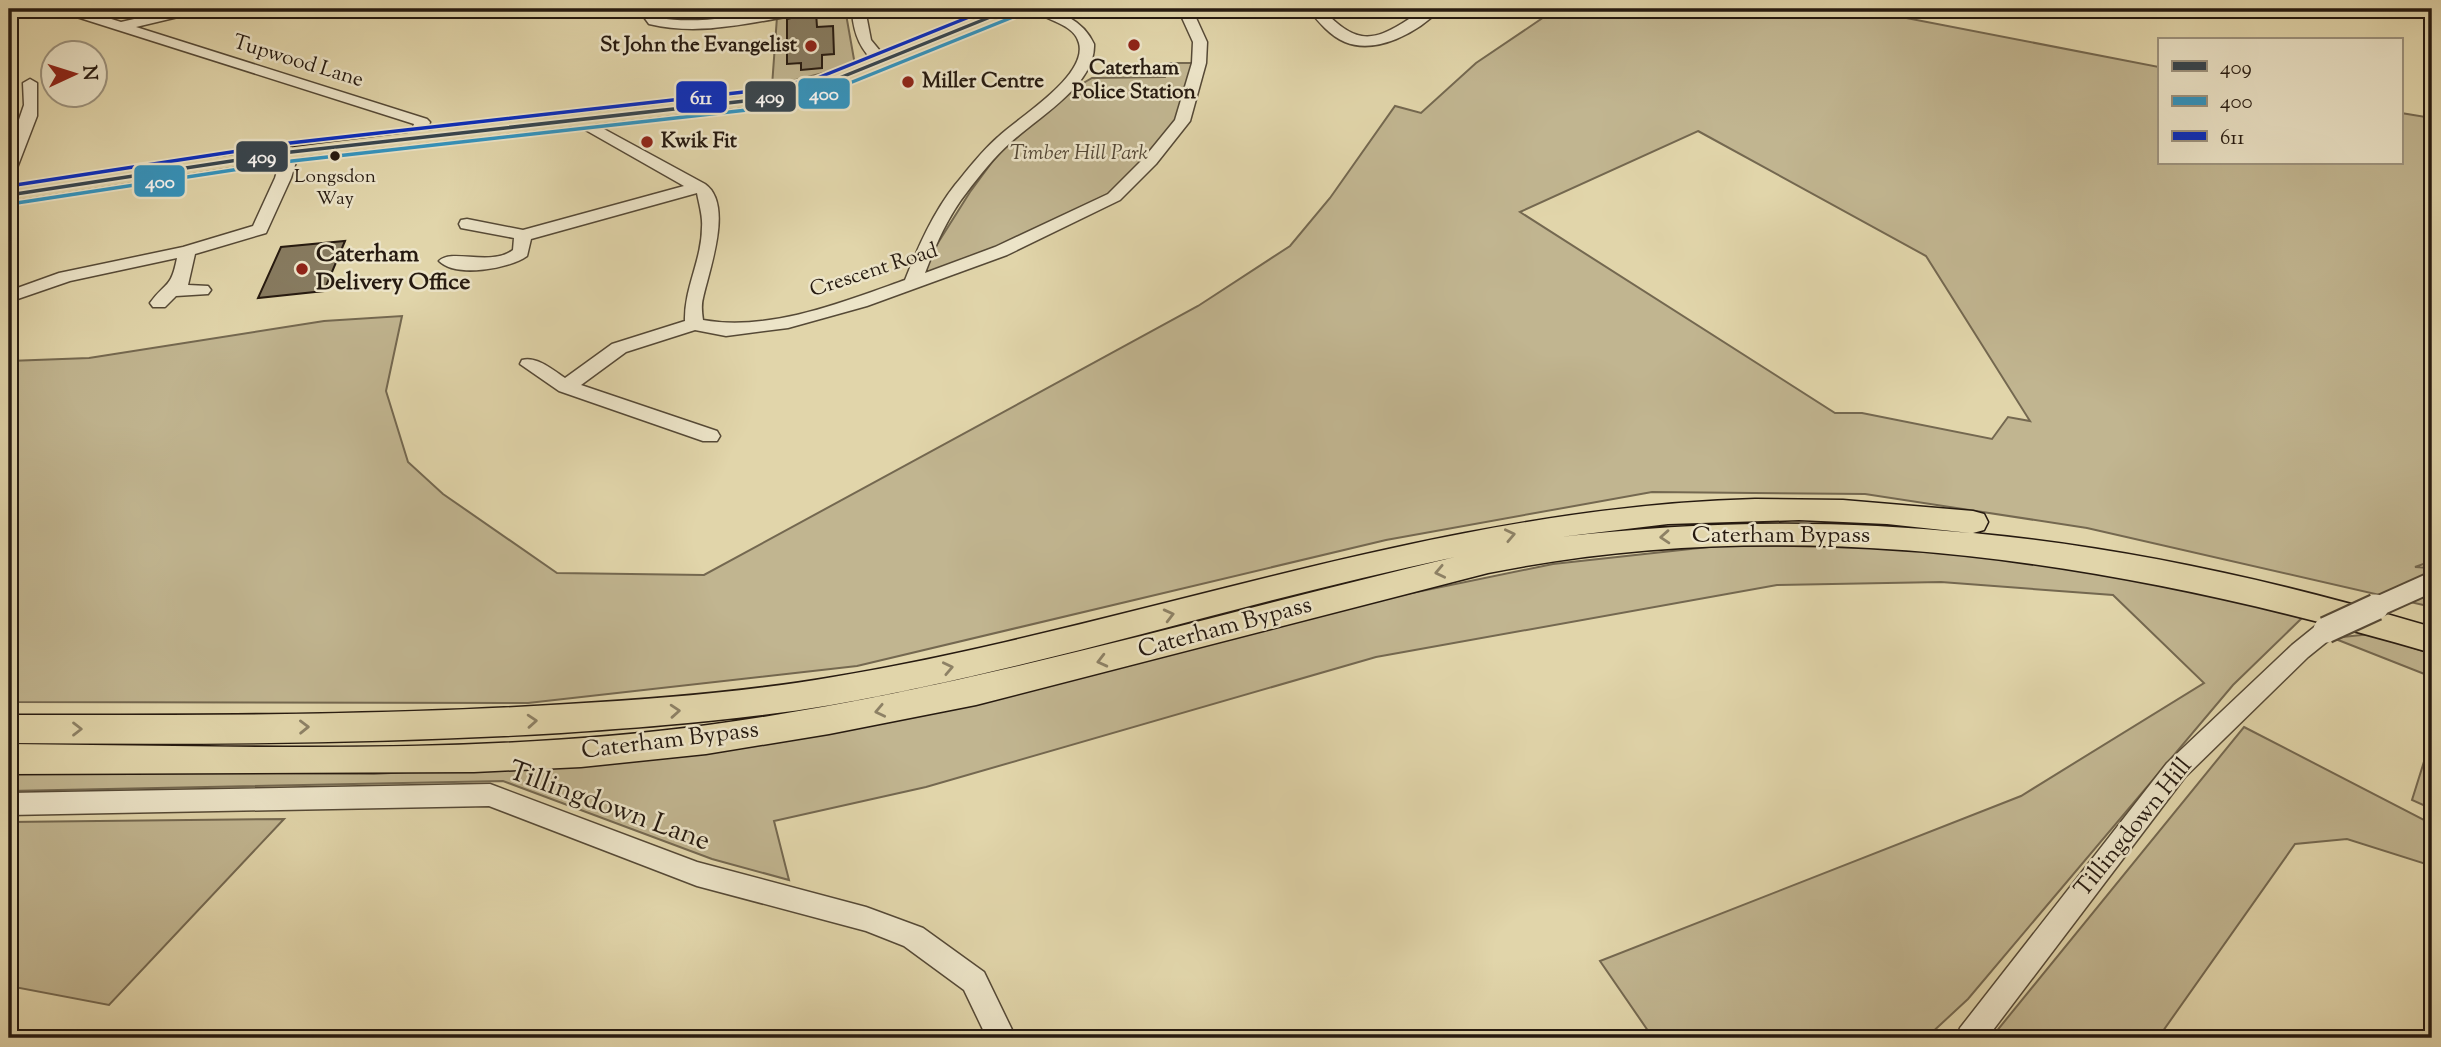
<svg xmlns="http://www.w3.org/2000/svg" width="2441" height="1047" viewBox="0 0 2441 1047" font-family="'Sorts Mill Goudy',serif">
  <style>
    .green { fill: #c1b590; stroke: #746850; stroke-width: 2; fill-rule: evenodd }
    .building { fill: #877b60; stroke: #261a10; stroke-width: 2 }
    .lines { fill: none; stroke-linecap: round; stroke-linejoin: round }
    .minor-casing { stroke: #554936; stroke-width: 3 }
    .major-casing { stroke: #261a10; stroke-width: 4 }
    .highway-casing { stroke: #261a10; stroke-width: 3 }
    .minor { fill: #ece4c8; fill-rule: evenodd }
    .major { fill: #e1d5aa; fill-rule: evenodd }
    .highway { fill: #e1d5aa; fill-rule: evenodd }
    .minor-bridge-far1-casing { stroke: #554936; stroke-width: 23; stroke-linecap: butt }
    .minor-bridge-casing { stroke: #554936; stroke-width: 29; stroke-linecap: butt }
    .minor-bridge-far1 { stroke: #ece4c8; stroke-width: 19 }
    .minor-bridge { stroke: #ece4c8; stroke-width: 25 }
    .bus-1-casing { stroke: #ece4c8; stroke-width: 7 }
    .bus-2-casing { stroke: #ece4c8; stroke-width: 7 }
    .bus-3-casing { stroke: #ece4c8; stroke-width: 7 }
    .bus-1 { stroke: #36454f; stroke-width: 3.5 }
    .bus-2 { stroke: #3394bf; stroke-width: 3.5 }
    .bus-3 { stroke: #0a2ebe; stroke-width: 3.5 }
    .oneway { stroke: #8d8165 }
    .poi-dot { fill: #8f2418; stroke: #ece4c8; stroke-width: 2.5 }
    .bus-dot { fill: #261a10; stroke: #ece4c8; stroke-width: 2.5 }
    .labels { text-anchor: middle; dominant-baseline: central; stroke-width: 5; stroke-linejoin: round; paint-order: stroke }
    .far-bus-label { font-size: 19px; fill: #261a10; stroke: #ece4c8 }
    .far-poi-label { font-size: 21px; font-weight: bold; fill: #261a10; stroke: #ece4c8; text-anchor: start }
    .far-street-label { font-size: 21px; fill: #261a10; stroke: #ece4c8 }
    .far-park-label { font-size: 21px; font-style: italic; fill: #544836; stroke: #ece4c8 }
    .poi-label { font-size: 24px; font-weight: bold; fill: #261a10; stroke: #ece4c8; text-anchor: start }
    .street-label { font-size: 24px; fill: #261a10; stroke: #ece4c8 }
    .near-street-label { font-size: 28px; fill: #261a10; stroke: #ece4c8 }
    .line-badge { stroke: #ece4c8; stroke-width: 2.5 }
    .badge-label { font-size: 19px; text-anchor: middle; font-weight: bold; fill: #fff }
  </style>
  <rect width="100%" height="100%" fill="#e1d5aa"/>
  <filter id="stains"><feTurbulence type="fractalNoise" baseFrequency=".00286" numOctaves="4"/><feColorMatrix values="0 0 0 0 .2 0 0 0 0 .09 0 0 0 0 .02 0 0 0 .5 -.17"/></filter>
  <radialGradient id="worn" r=".72"><stop offset=".6" stop-color="#630" stop-opacity="0"/><stop offset="1" stop-color="#630" stop-opacity=".3"/></radialGradient>
  <!-- green -->
  <g class="green">
    <path d="M1561,9H1860L2159,67V163H2401V113L2432,118V561L2415,567L2432,568V607L2087,528L1865,494L1652,492L1386,540L857,666L528,703L9,702V361L89,358L324,321L402,316L386,391L408,462L443,494L557,573L704,575L1198,306L1290,246L1330,198L1395,106L1421,113L1476,63L1553,11ZM1698,131L1926,256L2030,421L2008,417L1992,439L1862,413H1835L1520,212Z"/>
    <path d="M829,10L846,14L855,65L772,86L777,17Z"/>
    <path d="M1169,63H1199L1182,121L1114,197L912,284L970,192L998,154L1073,89L1092,78L1165,77Z"/>
    <path d="M1718,546H1864L2041,559L2304,616L2233,685L1968,999L1926,1038H1653L1600,961L2021,796L2204,683L2113,595L1941,582L1777,585L1376,657L926,787L774,821L789,880L712,859L503,781L9,791V770L374,774L597,761L1553,564Z"/>
    <path d="M2371,634L2432,654V677L2333,638Z"/>
    <path d="M2244,727L2432,824V866L2347,839L2295,844L2158,1038H1991Z"/>
    <path d="M2427,752L2432,756V809L2412,800Z"/>
    <path d="M284,819L109,1005L9,986V822Z"/>
  </g>
  <!-- building -->
  <g class="building">
    <path d="M816,12L817,27L833,26L834,54L822,55V68L801,70V63L787,64V19Z"/>
    <path d="M345,241L324,291L258,298L281,247Z"/>
  </g>
  <g class="lines">
    <!-- minor casing -->
    <g class="minor-casing">
      <g id="minor">
        <path d="M59,9H79L121,22L178,9H201L199,12L136,27L427,119L430,122L426,137L418,142L413,140L410,137L414,124L61,12Z"/>
        <path d="M638,9H652L659,18C712,27 763,7 816,9L809,13C756,21 703,37 649,24Z"/>
        <path d="M848,9H865L871,40L890,63L888,66H878C861,50 854,36 852,12Z"/>
        <path d="M1032,9C1057,8 1083,20 1094,44C1096,85 1037,118 1010,143C994,157 980,175 967,192C948,216 936,244 925,273L995,247L1108,194L1144,158L1175,120L1192,63L1193,42L1178,9H1192L1207,42L1206,63L1190,121L1156,164L1120,200L1007,255L867,306L788,328L726,336L695,330L626,352L581,385L717,431L720,436L717,441H703L559,391L520,364L522,360C537,356 553,370 565,378L612,344L685,321C684,288 702,260 702,227C703,216 699,204 697,193L531,239L527,256C509,269 456,278 439,261C452,248 490,267 513,250L514,238L461,228L459,224L461,220L467,219L523,230L684,186L575,124L572,121L575,118L580,116L705,184C734,204 709,270 703,298C701,305 702,313 703,320C769,332 843,302 905,280C918,247 933,213 955,185C969,168 982,151 998,137C1019,117 1088,76 1079,43C1074,23 1045,21 1032,9Z"/>
        <path d="M1308,9H1322C1354,42 1370,45 1409,19C1421,12 1426,8 1440,9C1419,32 1376,55 1345,42C1330,36 1318,21 1308,9Z"/>
        <path d="M30,79L37,83V116L17,168L9,173V149L24,105L23,83Z"/>
        <path d="M291,147L299,152L291,178L266,233L195,254L188,285L208,286L211,290L208,294L176,296L165,307H153L150,303C166,281 171,289 177,258L70,281L9,302V291L59,273L183,247L253,226L275,178L283,152Z"/>
        <path d="M2326,621L2334,624L2337,630L2334,636L2308,657L2185,777L1987,1038H1956L1960,1028L2167,763L2292,645L2318,624Z"/>
        <path d="M490,784L697,862L866,907L923,928L984,972L1016,1038H987L964,990L904,946L866,931L697,886L489,806L9,815V793Z"/>
      </g>
    </g>
    <!-- major casing -->
    <g class="major-casing">
      <path id="major" d="M996,9H1019L1016,13L824,91L754,106L291,158L9,201V189C256,147 505,122 754,94L812,82Z"/>
    </g>
    <!-- highway casing -->
    <g class="highway-casing">
      <path id="highway" d="M1755,499L1843,500L1973,511L1984,514L1988,522L1984,530L1973,533C2121,547 2269,579 2411,621L2432,627V653C2125,564 1806,509 1488,573L976,705L829,734L706,754L581,767L474,772L9,774V744C241,746 477,756 708,725C962,691 1206,616 1455,557C1246,601 1042,668 831,705C742,720 651,727 561,733C377,744 193,745 9,743V715C195,715 382,716 568,704C657,699 745,692 833,677C1142,625 1440,507 1755,499ZM1799,520L1887,524L1970,533C1832,519 1697,521 1560,537L1668,524Z"/>
    </g>
    <!-- minor -->
    <use href="#minor" class="minor"/>
    <!-- major -->
    <use href="#major" class="major"/>
    <!-- highway -->
    <use href="#highway" class="highway"/>
    <!-- minor-bridge-far1 casing -->
    <g class="minor-bridge-far1-casing">
      <path id="minor-bridge-far1" d="M2372,609L2430,583"/>
    </g>
    <!-- minor-bridge casing -->
    <g class="minor-bridge-casing">
      <path id="minor-bridge" d="M2326,630L2376,607"/>
    </g>
    <!-- minor-bridge-far1 -->
    <use href="#minor-bridge-far1" class="minor-bridge-far1"/>
    <!-- minor-bridge -->
    <use href="#minor-bridge" class="minor-bridge"/>
    <!-- bus-1 casing -->
    <g class="bus-1-casing">
      <path id="bus-1" d="M9,195L291,152L754,100L817,87L1010,9"/>
    </g>
    <!-- bus-2 casing -->
    <g class="bus-2-casing">
      <path id="bus-2" d="M10,204L292,161L756,109L820,95L1013,17"/>
    </g>
    <!-- bus-3 casing -->
    <g class="bus-3-casing">
      <path id="bus-3" d="M9,186L290,143L753,91L815,79L989,9"/>
    </g>
    <!-- bus-1 -->
    <use href="#bus-1" class="bus-1"/>
    <!-- bus-2 -->
    <use href="#bus-2" class="bus-2"/>
    <!-- bus-3 -->
    <use href="#bus-3" class="bus-3"/>
  </g>
  <!-- one-way arrows -->
  <defs><path id="oneway-chevron" d="M-2-3.5L2.5 0L-2 3.5" fill="none" stroke-width="1.6" stroke-linecap="round" stroke-linejoin="round" transform="scale(1.75)"/></defs>
  <g class="oneway">
    <use href="#oneway-chevron" transform="translate(1510 535) rotate(-12)"/>
    <use href="#oneway-chevron" transform="translate(1665 537) rotate(176)"/>
    <use href="#oneway-chevron" transform="translate(1440 572) rotate(168)"/>
    <use href="#oneway-chevron" transform="translate(1169 615) rotate(-14)"/>
    <use href="#oneway-chevron" transform="translate(1102 661) rotate(166)"/>
    <use href="#oneway-chevron" transform="translate(948 668) rotate(-12)"/>
    <use href="#oneway-chevron" transform="translate(675 711) rotate(-4)"/>
    <use href="#oneway-chevron" transform="translate(880 711) rotate(168)"/>
    <use href="#oneway-chevron" transform="translate(532 721) rotate(-4)"/>
    <use href="#oneway-chevron" transform="translate(304 727) rotate(-1)"/>
    <use href="#oneway-chevron" transform="translate(77 729)"/>
  </g>
  <!-- markers -->
  <g class="poi-dot">
    <circle cx="1134" cy="45" r="7"/>
    <circle cx="811" cy="46" r="7"/>
    <circle cx="908" cy="82" r="7"/>
    <circle cx="647" cy="142" r="7"/>
    <circle cx="302" cy="269" r="7"/>
  </g>
  <circle class="bus-dot" cx="335" cy="156" r="6"/>
  <g class="labels">
    <!-- far-bus labels -->
    <g class="far-bus-label">
      <text x="335" y="177">Longsdon<tspan x="335" dy="22">Way</tspan></text>
    </g>
    <!-- far-poi labels -->
    <g class="far-poi-label">
      <text x="797" y="46" text-anchor="end">St John the Evangelist</text>
      <text x="1134" y="69" text-anchor="middle">Caterham<tspan x="1134" dy="24">Police Station</tspan></text>
      <text x="922" y="82">Miller Centre</text>
      <text x="661" y="142">Kwik Fit</text>
    </g>
    <!-- far-street labels -->
    <g class="far-street-label">
      <text transform="translate(298 62) rotate(17)">Tupwood Lane</text>
      <text transform="translate(874 271) rotate(-18)">Crescent Road</text>
    </g>
    <!-- far-park labels -->
    <g class="far-park-label">
      <text x="1079" y="154">Timber Hill Park</text>
    </g>
    <!-- poi labels -->
    <g class="poi-label">
      <text x="316" y="255">Caterham<tspan x="316" dy="28">Delivery Office</tspan></text>
    </g>
    <!-- street labels -->
    <g class="street-label">
      <text x="1781" y="536">Caterham Bypass</text>
      <text transform="translate(1225 628) rotate(-15)">Caterham Bypass</text>
      <text transform="translate(670 741) rotate(-7)">Caterham Bypass</text>
      <text transform="translate(2134 828) rotate(-51)">Tillingdown Hill</text>
    </g>
    <!-- near-street labels -->
    <g class="near-street-label">
      <text transform="translate(609 807) rotate(20)">Tillingdown Lane</text>
    </g>
  </g>
  <g class="line-badge">
    <rect x="797" y="77" width="54" height="33" rx="7" fill="#3394bf"/>
    <rect x="744" y="80" width="53" height="33" rx="7" fill="#36454f"/>
    <rect x="675" y="80" width="53" height="34" rx="7" fill="#0a2ebe"/>
    <rect x="235" y="140" width="54" height="33" rx="7" fill="#36454f"/>
    <rect x="133" y="164" width="53" height="34" rx="7" fill="#3394bf"/>
  </g>
  <g class="badge-label">
    <text x="824" y="100">400</text>
    <text x="770" y="103">409</text>
    <text x="701" y="104">611</text>
    <text x="262" y="163">409</text>
    <text x="160" y="188">400</text>
  </g>
  <!-- margin -->
  <rect width="2441" height="1047" fill="none" stroke="#e1d5aa" stroke-width="35"/>
  <rect x="10" y="10" width="2420" height="1026" fill="none" stroke="#261a10" stroke-width="3.5"/>
  <rect x="18" y="18" width="2406" height="1012" fill="none" stroke="#261a10" stroke-width="2"/>
  <!-- legend -->
  <rect x="2158" y="38" width="245" height="126" fill="#ece4c8" stroke="#9d937e" stroke-width="2"/>
  <rect x="2172" y="61" width="35" height="10" fill="#36454f" stroke="#9d937e" stroke-width="2"/>
  <text x="2220" y="74" font-size="21" fill="#261a10">409</text>
  <rect x="2172" y="96" width="35" height="10" fill="#3394bf" stroke="#9d937e" stroke-width="2"/>
  <text x="2220" y="108" font-size="21" fill="#261a10">400</text>
  <rect x="2172" y="131" width="35" height="10" fill="#0a2ebe" stroke="#9d937e" stroke-width="2"/>
  <text x="2220" y="144" font-size="21" fill="#261a10">611</text>
  <!-- north arrow -->
  <g transform="translate(74 74) rotate(86)"><circle r="33" fill="#ece4c8" stroke="#9d937e" stroke-width="2"/>
  <path d="M0-5L12 26L0 18L-12 26Z" fill="#8f2418"/>
  <text y="-10" font-size="19" font-weight="bold" text-anchor="middle" fill="#261a10">N</text>
  </g>
  <rect width="100%" height="100%" filter="url(#stains)"/>
  <rect width="100%" height="100%" fill="url(#worn)"/>
</svg>
